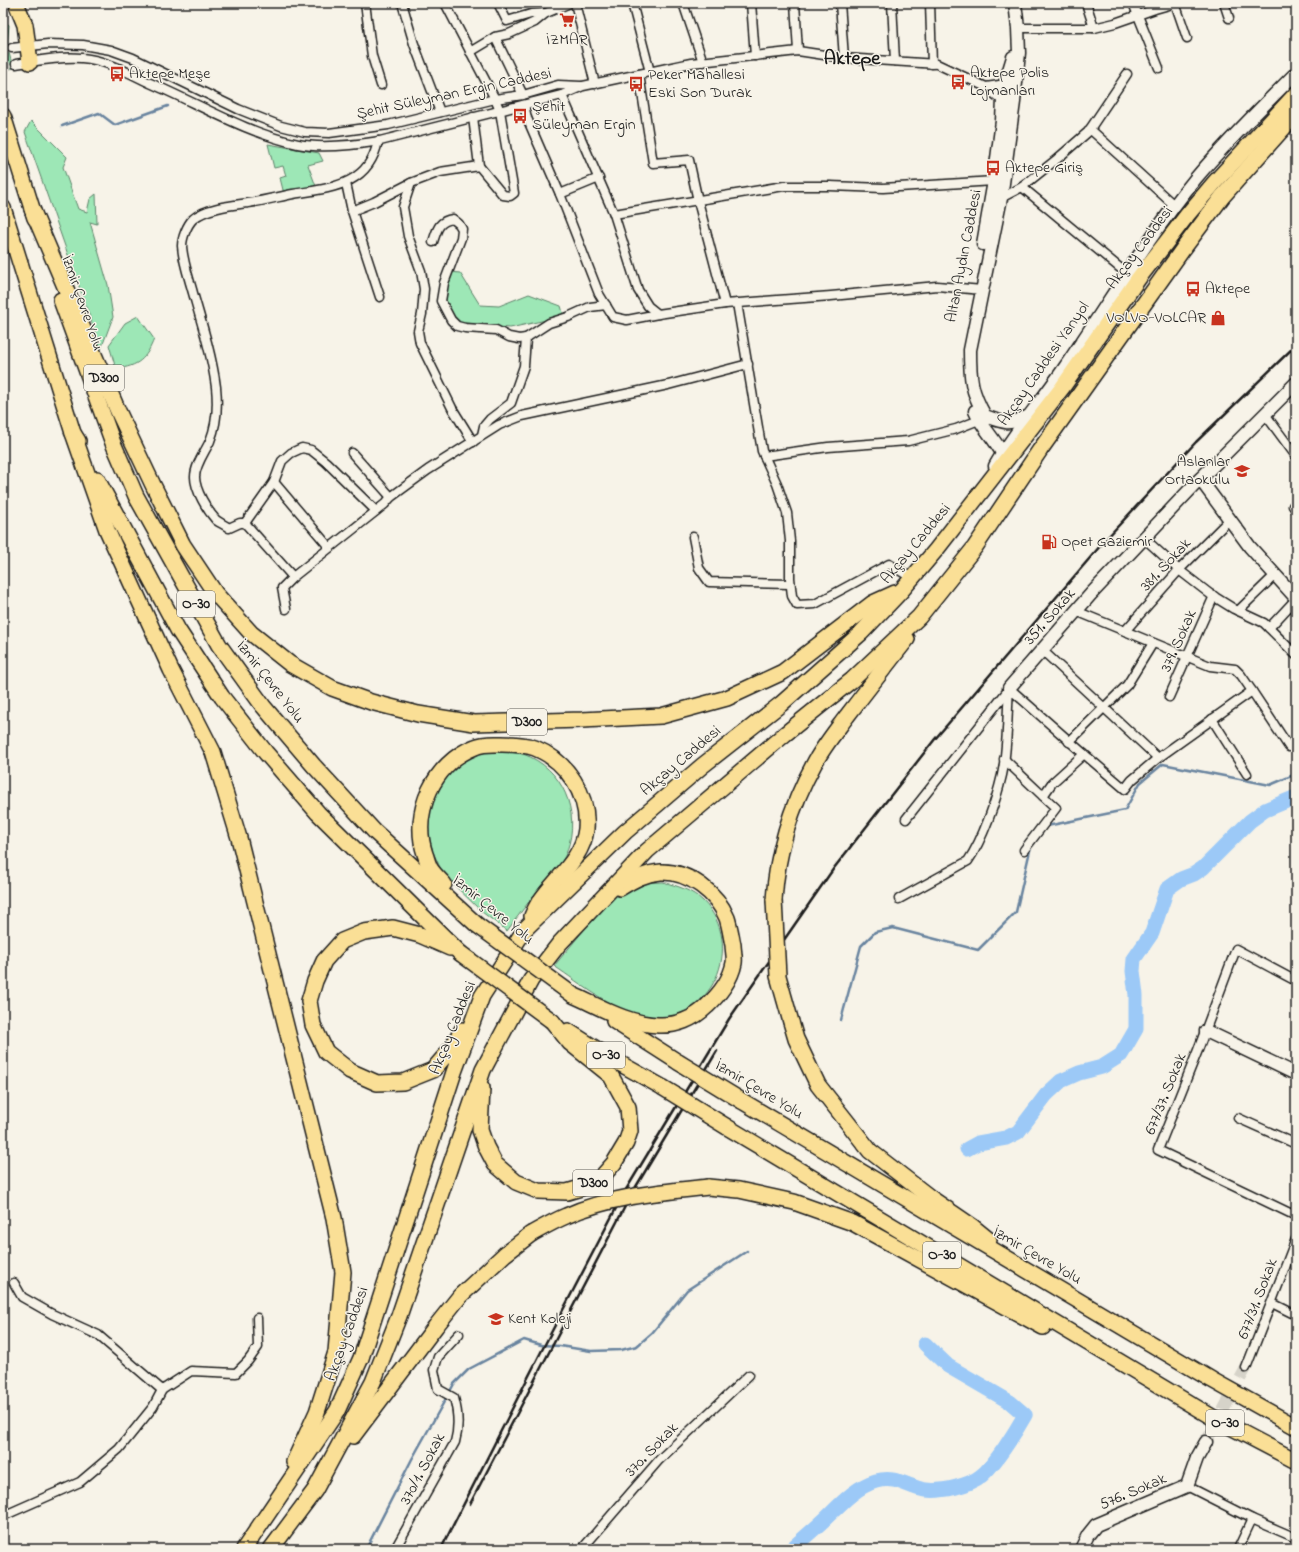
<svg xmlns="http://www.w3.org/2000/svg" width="1299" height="1552" viewBox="0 0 1299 1552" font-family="'Indie Flower',sans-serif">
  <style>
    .green { fill: #9de7b6; stroke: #5c8269 }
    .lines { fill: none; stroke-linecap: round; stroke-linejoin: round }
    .stream { stroke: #69849f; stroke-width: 2.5 }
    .river { stroke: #9cc9f7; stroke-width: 15 }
    .street-tunnel { stroke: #d6d3c9; stroke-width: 8; stroke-dasharray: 8 4; stroke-linecap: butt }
    .secondary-tunnel { stroke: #d6d3c9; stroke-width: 12; stroke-dasharray: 12 6; stroke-linecap: butt }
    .street-casing { stroke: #1c1c1c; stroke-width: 11 }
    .secondary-casing { stroke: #1c1c1c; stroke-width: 15 }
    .highway-casing { stroke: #1c1c1c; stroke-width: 18 }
    .street { stroke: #f7f3e8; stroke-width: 8 }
    .secondary { stroke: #f7f3e8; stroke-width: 12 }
    .highway { stroke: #fadf96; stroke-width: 15 }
    .rail { stroke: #1c1c1c; stroke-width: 2.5 }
    .highway-bridge-casing { stroke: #1c1c1c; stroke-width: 18; stroke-linecap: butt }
    .highway-bridge { stroke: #fadf96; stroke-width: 15 }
    .labels { text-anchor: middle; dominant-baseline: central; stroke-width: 3; stroke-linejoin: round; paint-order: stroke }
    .shield { fill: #f7f3e8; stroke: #5e5c59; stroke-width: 1 }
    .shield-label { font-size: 15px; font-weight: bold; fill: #1c1c1c }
    .poi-label { font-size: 16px; fill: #1c1c1c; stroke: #f7f3e8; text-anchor: start }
    .street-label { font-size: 16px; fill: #1c1c1c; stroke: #f7f3e8 }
    .district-label { font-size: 20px; font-weight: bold; fill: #1c1c1c; stroke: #f7f3e8 }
  </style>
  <rect width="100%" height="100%" fill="#f7f3e8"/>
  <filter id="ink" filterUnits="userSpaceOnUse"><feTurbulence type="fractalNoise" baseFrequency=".025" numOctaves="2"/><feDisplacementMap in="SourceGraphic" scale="8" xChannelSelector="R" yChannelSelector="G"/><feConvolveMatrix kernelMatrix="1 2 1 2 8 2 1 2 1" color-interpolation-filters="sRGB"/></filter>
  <g filter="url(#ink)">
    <!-- green -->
    <g class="green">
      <path d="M3,3L6,4L3,20L9,25L7,45L13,68L5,71L3,64Z"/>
      <path d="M31,121L67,157L63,167L78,209L87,212L90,199L96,194L97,224L90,222L108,285L113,317L101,349L25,132Z"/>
      <path d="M268,144L319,153L323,161L308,165L317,189L284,194L280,178L286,176L283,166L274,168Z"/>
      <path d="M450,272L460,273L480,305L499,306L529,294L561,306L564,316L510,328L457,324L444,300Z"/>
      <path d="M138,316L154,339C146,359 139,366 116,369L109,345L125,323Z"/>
      <path d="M499,750C507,752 516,752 523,754C563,768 581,812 567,851C562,866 548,878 538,890C528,903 517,917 507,931L482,912L443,874L433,852L427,829L429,805L439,783L455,766L476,754Z"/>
      <path d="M663,882C677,886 692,890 703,901C747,945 711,1024 649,1018C619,1015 580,983 554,966L603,907L619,892L640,883Z"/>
    </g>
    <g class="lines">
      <!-- stream -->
      <g class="stream">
        <path d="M62,126L99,113L115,125L168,106"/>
        <path d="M1045,828L1047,826L1125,810L1140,783L1163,764L1270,785L1296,774"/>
        <path d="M841,1020L861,946L875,932L893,928L978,950L1016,912L1031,846"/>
        <path d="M366,1549L412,1459L454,1384L469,1369L524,1340L541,1345L560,1346L591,1351L621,1350L637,1346L652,1333L687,1290L747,1251"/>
      </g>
      <!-- river -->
      <g class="river">
        <path d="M967,1149L978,1143L1006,1138L1018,1132L1046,1095L1061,1081L1079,1073L1102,1067L1121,1055L1136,1029V995L1133,971L1134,959L1152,933L1167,889L1181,879L1194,874L1203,868L1250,821L1265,810L1296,797"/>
        <path d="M791,1549C802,1540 813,1530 823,1521C839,1506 855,1487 876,1481C898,1475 908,1488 926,1490C941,1492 969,1486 981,1476C995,1465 1016,1431 1025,1415L1010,1402L948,1366L925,1344"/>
      </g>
      <!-- street-tunnel -->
      <g class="street-tunnel">
        <path d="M3,51L12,48"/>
        <path d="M3,68L16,64"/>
      </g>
      <!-- secondary-tunnel -->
      <path class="secondary-tunnel" d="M1206,1442L1246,1368"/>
      <!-- street casing -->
      <g class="street-casing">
        <g id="street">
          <path d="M365,3L372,56L381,85"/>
          <path d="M402,3L414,44L440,112"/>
          <path d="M498,3L507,21L531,14L546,13"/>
          <path d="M575,3L595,84"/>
          <path d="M632,3L650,72"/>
          <path d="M683,3L703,62"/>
          <path d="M751,3L755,56"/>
          <path d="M795,3L798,51"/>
          <path d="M840,3L844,58"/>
          <path d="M892,3L895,61"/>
          <path d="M930,3L932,64"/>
          <path d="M1086,3L1094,28"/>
          <path d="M1133,3L1159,68"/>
          <path d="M1175,3L1187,38"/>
          <path d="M1224,3L1229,18"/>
          <path d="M1018,28H1094L1115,23L1155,9L1176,3"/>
          <path d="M495,37L523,95"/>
          <path d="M12,48L48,44L83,45L111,50L133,58L238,109L281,126L305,132L329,133L388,125L495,99L523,95L558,85L581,86"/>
          <path d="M470,52L495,37L509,34L535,22L546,13L570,3"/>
          <path d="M16,64C38,61 60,56 82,58C106,60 129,73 150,83C199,104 246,133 298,144C323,149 355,145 380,141L562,95L583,86L691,63L798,51L844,58L937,64L986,87L1005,103"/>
          <path d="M639,74L653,163L689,160L698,201L725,304"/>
          <path d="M986,87L1006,84L1009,85"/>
          <path d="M562,95L614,214L784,186H830L883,188L994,181"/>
          <path d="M524,105L527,118L560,194L599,294L613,317L627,320L658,314L725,304L831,296L937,286L982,290"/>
          <path d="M473,117L479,166"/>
          <path d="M1090,129L1175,206"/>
          <path d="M346,183L352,211L380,297"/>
          <path d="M411,183L403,207L408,236L421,271L424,289L422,314L418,331L420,343L452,408L473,442"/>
          <path d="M1022,187L1126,273"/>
          <path d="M560,194L599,178"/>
          <path d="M1001,198L1022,187L1057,159L1088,132L1127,74"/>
          <path d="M352,211L374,202L411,183L440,172L479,166L503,195L510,196L514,193L500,111L495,99L445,3"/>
          <path d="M614,214L638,290L648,306L658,314"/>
          <path d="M433,242C437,230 438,221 453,219L459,224L462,229L461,238L444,283L441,301L451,320L457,326L465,328L496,330L509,337L519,339L526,338L549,323L568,317L590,307L606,305"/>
          <path d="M737,303L762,451L777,484L787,513L790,541V578L792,596L797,605L815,604L889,564L912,578"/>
          <path d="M1265,414L1296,456"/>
          <path d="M482,435L484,426L490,419L511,403L524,366L526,338"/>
          <path d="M352,453L391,497"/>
          <path d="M764,456L828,447L908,441L956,429L979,420"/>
          <path d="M274,482L329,547"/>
          <path d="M1296,504L1293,506L1296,510"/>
          <path d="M245,523H240L229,528C225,525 220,523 216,520C207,510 195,490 195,477C195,465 205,452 210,441C217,424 218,406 216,387C212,356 202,324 193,293C189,278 183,262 182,246C182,238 187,225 193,219C205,208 233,205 248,203C263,201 278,197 293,194C330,188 369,186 378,141"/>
          <path d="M245,523L274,482L282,461L291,453L302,448L311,450L326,462L376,511"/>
          <path d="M245,523L293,577"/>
          <path d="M693,537L699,568L709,582L790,584"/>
          <path d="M1144,538L1179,570L1210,594L1234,609L1264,623L1296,655"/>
          <path d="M286,609L282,588L293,577L385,504L391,497L428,470L499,425L522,416L668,385L748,364"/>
          <path d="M1076,611L1210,666L1235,669L1241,675L1252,691L1289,747"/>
          <path d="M1238,611L1275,575"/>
          <path d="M1269,628L1296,599"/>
          <path d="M1125,631L1179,570L1229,520"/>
          <path d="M1042,650L1158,758"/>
          <path d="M1009,688L1084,754"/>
          <path d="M1169,697L1214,596"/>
          <path d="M1212,719L1247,774"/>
          <path d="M1069,742L1127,685L1153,643"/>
          <path d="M1004,759L1043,796L1052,783L1084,754L1125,789L1132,780L1158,758L1252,691"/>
          <path d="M906,819L1009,689"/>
          <path d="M1024,850L1056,808L1043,796"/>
          <path d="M899,899L968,861C983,839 996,801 1002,775C1008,748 1007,715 1009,688"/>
          <path d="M1296,981L1236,949L1198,1050L1158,1150L1296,1216"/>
          <path d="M1238,1118L1296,1144"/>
          <path d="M14,1283L22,1297L52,1314L98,1335L162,1390"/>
          <path d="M1272,1303L1296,1315"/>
          <path d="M1246,1368L1296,1239"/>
          <path d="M1187,1486L1252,1519L1296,1538"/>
          <path d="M3,1516L80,1482L119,1449L153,1407L162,1390L191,1371L236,1373L248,1361L258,1347L257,1318"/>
          <path d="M395,1549L455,1442C459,1428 458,1412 454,1398L438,1389L434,1370L438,1357L459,1334"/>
          <path d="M582,1549L659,1460L749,1375"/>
          <path d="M1238,1549L1252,1519"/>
        </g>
      </g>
      <!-- secondary casing -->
      <g class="secondary-casing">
        <g id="secondary">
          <path d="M1015,3L1018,28L1019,53L1014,102L1001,198L970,350C970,379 971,391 985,416C1004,423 1008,425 1027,417"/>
          <path d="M983,244L994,181L1002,121L1003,99L1006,80L1013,57"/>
          <path d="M975,411C981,426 994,438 1002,453"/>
          <path d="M995,466C1015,431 1042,401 1065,367C1108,304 1147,238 1196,178C1227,141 1262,107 1296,73"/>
          <path d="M1200,479L1250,547L1296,598"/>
          <path d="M1009,688L1091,594L1200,479L1296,383"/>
          <path d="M1206,1031L1296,1074"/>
          <path d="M1081,1549L1088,1535L1096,1525L1187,1486L1197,1458L1206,1442"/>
        </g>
      </g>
      <!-- highway casing -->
      <g class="highway-casing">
        <g id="highway">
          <path d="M16,3L25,25L30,62"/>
          <path d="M3,116L35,218"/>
          <path d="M3,208L73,433L78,441"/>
          <path d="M32,209L118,411L153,485L183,545L215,593L251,633L290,664L332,688L371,702L418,714L474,723L582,720L661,716L727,698L783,672L873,603L895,593"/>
          <path d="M61,300L113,443L136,496L219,645L263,706L314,766L375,832L477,925"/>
          <path d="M73,433L107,530L171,670L213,752L239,838L334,1218L343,1272L336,1352L317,1412L294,1462"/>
          <path d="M97,479L178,630L222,697L266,753L318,813L460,953"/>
          <path d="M444,884C440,880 435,875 432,871C428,866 427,859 425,854C411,812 434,763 475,747C483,743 493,744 502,744C512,744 525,744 535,748C567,761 589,795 586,829C583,858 556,878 541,900C537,904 535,910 532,916"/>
          <path d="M774,900C777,852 791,806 814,764C823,747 836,731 847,716C867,690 887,664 907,639"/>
          <path d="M450,948L420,935L393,928L364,932L342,941L324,961L315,981L309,1001L313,1025L326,1052L350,1071L377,1083L403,1082L433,1070L452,1048L462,1030"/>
          <path d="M573,995C600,1007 628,1024 658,1025C676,1026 694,1019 707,1006C719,995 731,979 734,963C735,957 733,950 733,945C731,936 730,927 727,918C717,893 689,871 661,872C645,873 633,880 620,888"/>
          <path d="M614,1021L678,1062"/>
          <path d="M791,1022L796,1039L818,1085L870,1151L932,1199L973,1227L989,1240"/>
          <path d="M568,1031L612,1059L662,1087"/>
          <path d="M482,1088L480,1130L486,1147L495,1164L516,1182L538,1191L567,1192L591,1185L599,1180L614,1163L626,1143L630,1131L628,1107L611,1076L570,1043L552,1021"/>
          <path d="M742,1101L1212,1380L1296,1427"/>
          <path d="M727,1127L1212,1417L1296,1461"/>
          <path d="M708,1187L739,1190L794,1202L853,1223L1043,1327"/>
          <path d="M353,1436L436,1326L460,1296L505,1254L531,1234"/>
          <path d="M244,1549L337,1411L361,1358L454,1072L482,996L525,929L625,832L702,766L781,704L861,633L902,590L936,550L1062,388L1138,279L1188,214L1215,182L1296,94"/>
          <path d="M271,1549L315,1490L373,1382L399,1316L483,1070L531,980L559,944L647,851L785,734L852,680L919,617L975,547L1040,450L1183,249L1222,197L1296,114"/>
        </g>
      </g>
      <!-- street -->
      <use href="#street" class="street"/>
      <!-- secondary -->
      <use href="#secondary" class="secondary"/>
      <!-- highway -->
      <use href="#highway" class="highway"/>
      <!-- rail -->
      <g class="rail">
        <path d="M470,1504L631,1195L717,1051"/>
        <path d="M441,1549L541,1352L624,1193L729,1019L834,868L935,739L1107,538L1196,442L1296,345"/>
      </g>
      <!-- highway-bridge casing -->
      <g class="highway-bridge-casing">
        <g id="highway-bridge">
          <path d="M774,900L778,976L791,1022"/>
          <path d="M477,925L573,995"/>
          <path d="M460,953L552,1021"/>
          <path d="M678,1062L742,1101"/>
          <path d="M662,1087L727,1127"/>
          <path d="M531,1234C542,1228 554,1221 566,1216C611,1196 660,1192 708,1187"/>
        </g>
      </g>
      <!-- highway-bridge -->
      <use href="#highway-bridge" class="highway-bridge"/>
    </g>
  </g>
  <!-- icons -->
  <defs>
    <g id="supermarket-bare" transform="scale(1.2)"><path d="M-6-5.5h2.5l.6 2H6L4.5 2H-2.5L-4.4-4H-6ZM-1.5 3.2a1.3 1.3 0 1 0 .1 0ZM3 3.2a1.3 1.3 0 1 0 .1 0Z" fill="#c8321e" stroke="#f7f3e8" stroke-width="2.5" paint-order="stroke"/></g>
    <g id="bus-bare" transform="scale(1.2)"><path d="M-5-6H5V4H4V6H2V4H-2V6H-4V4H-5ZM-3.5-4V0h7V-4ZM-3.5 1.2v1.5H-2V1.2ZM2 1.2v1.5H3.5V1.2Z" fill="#c8321e" stroke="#f7f3e8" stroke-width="2.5" paint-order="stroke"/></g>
    <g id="shop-bare" transform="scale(1.2)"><path d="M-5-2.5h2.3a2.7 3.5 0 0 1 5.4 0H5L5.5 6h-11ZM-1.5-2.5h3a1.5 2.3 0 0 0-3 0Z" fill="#c8321e" stroke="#f7f3e8" stroke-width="2.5" paint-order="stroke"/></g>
    <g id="school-bare" transform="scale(1.2)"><path d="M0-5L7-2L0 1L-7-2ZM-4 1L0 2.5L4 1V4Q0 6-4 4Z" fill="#c8321e" stroke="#f7f3e8" stroke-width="2.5" paint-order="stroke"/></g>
    <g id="fuel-bare" transform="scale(1.2)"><path d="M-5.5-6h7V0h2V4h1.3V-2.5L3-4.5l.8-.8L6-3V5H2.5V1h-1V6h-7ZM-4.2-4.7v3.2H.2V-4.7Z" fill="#c8321e" stroke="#f7f3e8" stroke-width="2.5" paint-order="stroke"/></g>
  </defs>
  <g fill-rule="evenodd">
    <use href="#supermarket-bare" x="567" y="20"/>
    <use href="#bus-bare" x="117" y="74"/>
    <use href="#bus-bare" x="958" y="82"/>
    <use href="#bus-bare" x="636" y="84"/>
    <use href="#bus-bare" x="520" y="116"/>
    <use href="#bus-bare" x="993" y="168"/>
    <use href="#bus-bare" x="1193" y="289"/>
    <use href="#shop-bare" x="1218" y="318"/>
    <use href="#school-bare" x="1242" y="471"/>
    <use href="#fuel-bare" x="1049" y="542"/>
    <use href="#school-bare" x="496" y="1319"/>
  </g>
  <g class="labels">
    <!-- shield labels -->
    <g class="shield">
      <rect x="84" y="365" width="40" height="26" rx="3"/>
      <rect x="177" y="591" width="38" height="26" rx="3"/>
      <rect x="507" y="709" width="40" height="26" rx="3"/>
      <rect x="587" y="1042" width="38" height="26" rx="3"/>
      <rect x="573" y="1170" width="40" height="26" rx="3"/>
      <rect x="923" y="1242" width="38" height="26" rx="3"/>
      <rect x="1206" y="1410" width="38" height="26" rx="3"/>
    </g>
    <g class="shield-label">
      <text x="104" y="378">D300</text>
      <text x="196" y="604">O-30</text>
      <text x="527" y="722">D300</text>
      <text x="606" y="1055">O-30</text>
      <text x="593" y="1183">D300</text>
      <text x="942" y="1255">O-30</text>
      <text x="1225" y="1423">O-30</text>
    </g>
    <!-- poi labels -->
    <g class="poi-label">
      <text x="567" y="40" text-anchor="middle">İZMAR</text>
      <text x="970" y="73">Aktepe Polis<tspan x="970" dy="18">Lojmanları</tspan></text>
      <text x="129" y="74">Aktepe Meşe</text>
      <text x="648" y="75">Peker Mahallesi<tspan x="648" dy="18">Eski Son Durak</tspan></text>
      <text x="532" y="107">Şehit<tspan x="532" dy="18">Süleyman Ergin</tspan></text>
      <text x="1005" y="168">Aktepe Giriş</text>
      <text x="1205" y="289">Aktepe</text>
      <text x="1206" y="318" text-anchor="end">VOLVO-VOLCAR</text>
      <text x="1230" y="462" text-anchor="end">Aslanlar<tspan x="1230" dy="18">Ortaokulu</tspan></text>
      <text x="1061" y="542">Opet Gaziemir</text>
      <text x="508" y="1319">Kent Koleji</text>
    </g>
    <!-- street labels -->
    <g class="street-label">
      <text transform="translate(454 94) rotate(-12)">Şehit Süleyman Ergin Caddesi</text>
      <text transform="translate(1140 248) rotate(-53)">Akçay Caddesi</text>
      <text transform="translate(964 256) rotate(-79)">Altan Aydın Caddesi</text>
      <text transform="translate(82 303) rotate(71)">İzmir Çevre Yolu</text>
      <text transform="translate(1044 364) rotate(-55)">Akçay Caddesi Yanyol</text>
      <text transform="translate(916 544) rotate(-50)">Akçay Caddesi</text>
      <text transform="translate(1166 565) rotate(-47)">381. Sokak</text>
      <text transform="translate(1050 617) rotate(-49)">351. Sokak</text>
      <text transform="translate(1179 641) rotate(-66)">379. Sokak</text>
      <text transform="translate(270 682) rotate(52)">İzmir Çevre Yolu</text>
      <text transform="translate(681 761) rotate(-40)">Akçay Caddesi</text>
      <text transform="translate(493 910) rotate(39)">İzmir Çevre Yolu</text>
      <text transform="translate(453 1028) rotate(-68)">Akçay Caddesi</text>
      <text transform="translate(759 1090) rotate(31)">İzmir Çevre Yolu</text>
      <text transform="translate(1166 1094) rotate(-68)">677/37. Sokak</text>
      <text transform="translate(1037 1256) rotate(30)">İzmir Çevre Yolu</text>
      <text transform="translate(1258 1299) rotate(-69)">677/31. Sokak</text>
      <text transform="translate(347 1334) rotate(-70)">Akçay Caddesi</text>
      <text transform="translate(652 1450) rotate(-46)">370. Sokak</text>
      <text transform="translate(423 1469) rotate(-62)">370/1. Sokak</text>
      <text transform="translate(1133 1492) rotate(-23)">576. Sokak</text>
    </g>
    <!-- district labels -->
    <g class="district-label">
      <text x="852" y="59">Aktepe</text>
    </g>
  </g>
  <!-- margin -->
  <rect width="1299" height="1552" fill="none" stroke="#f7f3e8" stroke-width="16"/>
  <rect x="8" y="8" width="1283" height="1536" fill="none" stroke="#1c1c1c" stroke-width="1.5" filter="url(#ink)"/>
</svg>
